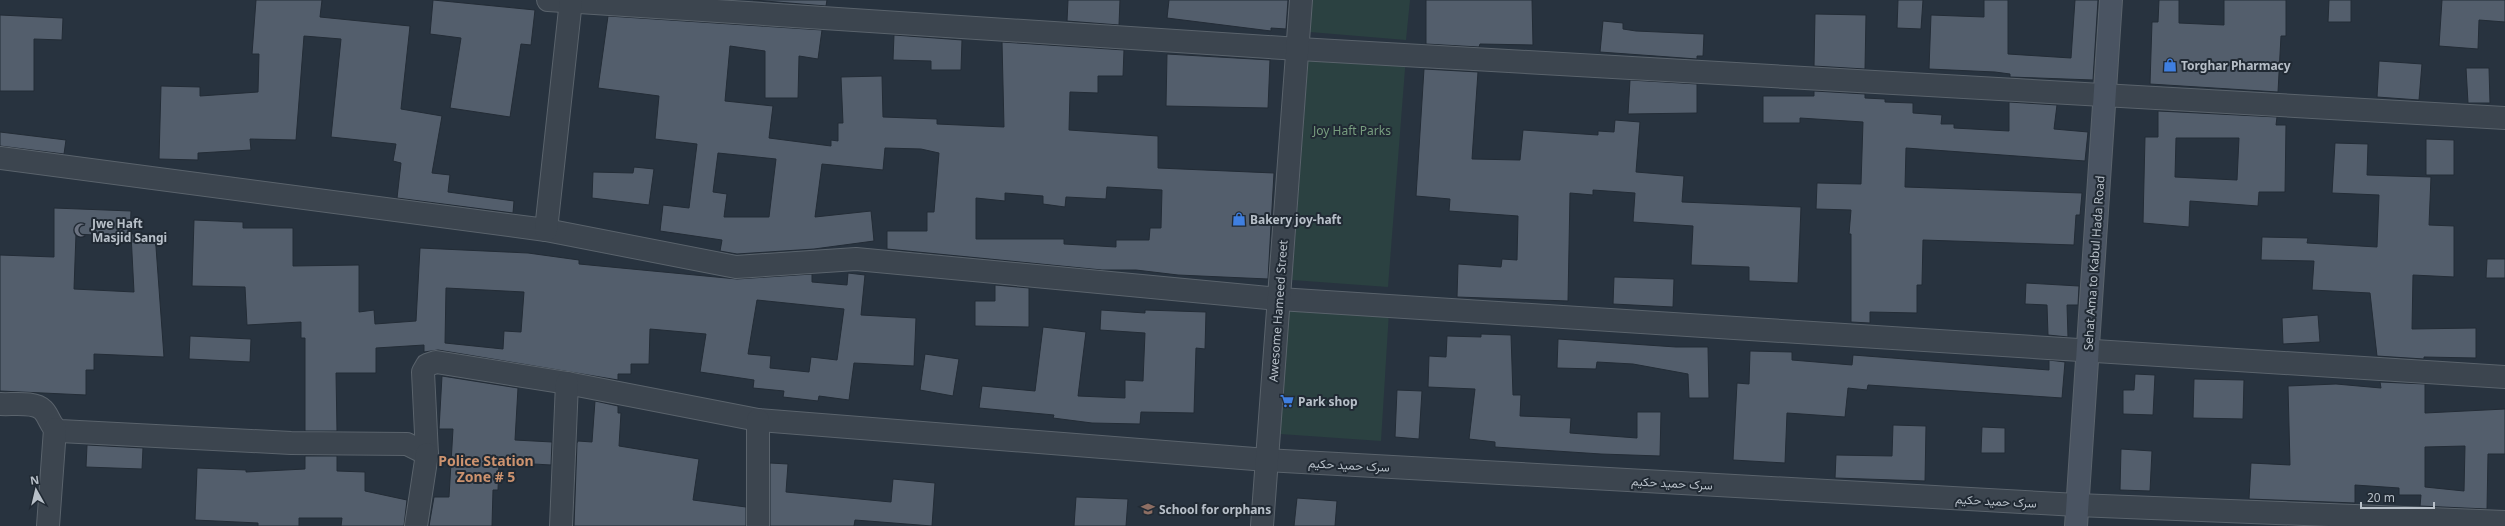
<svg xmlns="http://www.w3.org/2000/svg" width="2505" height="526" viewBox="0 0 2505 526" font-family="'Noto Sans',Vazirmatn,sans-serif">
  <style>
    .green { fill: #2b4141 }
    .building { fill: #535e6c; stroke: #232c36; fill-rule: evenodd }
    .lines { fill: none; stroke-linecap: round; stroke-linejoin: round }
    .minor-casing { stroke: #5a636c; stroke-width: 24 }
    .secondary-casing { stroke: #5a636c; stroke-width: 24 }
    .minor { stroke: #3c454f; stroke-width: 22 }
    .secondary { stroke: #4a5462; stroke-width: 22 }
    .labels { text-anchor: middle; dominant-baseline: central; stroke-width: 4; stroke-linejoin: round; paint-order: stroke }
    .poi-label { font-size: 12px; font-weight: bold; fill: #b8c0c9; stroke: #212a34; text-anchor: start }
    .park-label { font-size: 12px; fill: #789d7f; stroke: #212a34 }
    .street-label { font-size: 12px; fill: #b8c0c9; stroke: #212a34 }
    .quarter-label { font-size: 14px; font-weight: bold; fill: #cd936f; stroke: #212a34 }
  </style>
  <rect width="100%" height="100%" fill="#28333f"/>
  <!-- green -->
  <g class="green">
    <path d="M1312,0H1410L1406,40L1310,32Z"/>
    <path d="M1309,49L1406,56L1388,287L1292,280Z"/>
    <path d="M1289,305L1389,312L1381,441L1280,434Z"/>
  </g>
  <!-- building -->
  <g class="building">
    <path d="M256,0H322L320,17L410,26L401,109L442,116L432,173L450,175L448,192L514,201L513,213L397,198L401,163L393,161L396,144L331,137L341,39L304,36L296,140L250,139L251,150L198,153V160L159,159L161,86L200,87V96L258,92L259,54H252Z"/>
    <path d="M433,0L535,10L531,45L521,44L510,117L450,108L461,38L430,34Z"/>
    <path d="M753,0H827L826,6Z"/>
    <path d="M1068,0H1120L1119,25L1067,21Z"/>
    <path d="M1169,0H1288L1286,29L1271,28V31L1167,18Z"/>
    <path d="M1426,0H1532L1533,45L1480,44L1479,47L1426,44Z"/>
    <path d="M1898,0H1923L1921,29L1897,28Z"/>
    <path d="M1984,0H2008V54L2071,58L2075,0H2098L2093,80L2010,77V74L1995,72L1929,69L1931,15L1984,17Z"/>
    <path d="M2159,0H2179V23L2224,25V0H2286V36H2281L2278,92L2150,84L2152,22H2158Z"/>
    <path d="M2329,0H2351V22H2328Z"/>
    <path d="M2442,0H2505V22L2479,20L2478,49L2439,46Z"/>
    <path d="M1815,14L1866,15L1865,69L1814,66Z"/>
    <path d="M0,15L63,18L62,40L34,39V91H0Z"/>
    <path d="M608,16L822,30L818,59L799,56L798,98H765V51L730,46L725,101L773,106L769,138L831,146V140L838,141V123H843L841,77L882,76L883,117L937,119V124L1004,127L1002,42L1124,50L1123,76H1098V93L1070,92L1069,130L1158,136V168L1274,173L1268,279L1178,275L1136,270H1102L887,249V231H927V212H934L939,153L921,149L885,148L883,170L822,164L815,217L871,211L874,241L814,249L737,254L720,251L722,240L660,231L663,205L689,208L697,144L655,139L659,96L598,88ZM718,153L776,159L769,217H724L727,194L713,192ZM1107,187L1162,190L1161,228H1150L1149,240H1116V247L1064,244V239H976V198L1005,201V193L1043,196V204L1065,207L1066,197L1106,199Z"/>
    <path d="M1603,21L1623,23V29L1636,31L1704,34L1703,56H1697V59L1600,52Z"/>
    <path d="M894,35L962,40L961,70H931V61L893,60Z"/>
    <path d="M1167,54L1270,60L1268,108L1166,106Z"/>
    <path d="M2379,61L2422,64L2419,100L2377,97Z"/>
    <path d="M2466,68H2489L2490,103H2468Z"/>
    <path d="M1424,69L1478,72L1472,159L1520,160L1523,130L1598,135V131L1614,132L1615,120L1640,122L1636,172L1684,176L1682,202L1801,207L1798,283L1749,281V267L1691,265L1693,226L1633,222L1635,193L1593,190V195L1570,193L1568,301L1457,297L1458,264L1501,267L1502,259L1517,260L1518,216L1449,211L1450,199L1416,196Z"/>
    <path d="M1630,80L1697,84V113L1628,114Z"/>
    <path d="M1814,91L1865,94V98L1885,99V102L1913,103V113L1942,115L1941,124H1954V128L2009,131V102L2057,105L2054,129L2088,132L2085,161L1906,148L1905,187L2082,193L2080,215H2076L2074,245L1923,240L1922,285H1917V313L1870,312V323L1851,322V234H1849L1851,210L1816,209L1817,183L1861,184L1863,122L1800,118V123H1763V96H1814Z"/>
    <path d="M2158,111L2277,117L2276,125H2286L2285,192H2259L2258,206L2190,201L2189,227L2143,223L2145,137H2158ZM2176,138H2239L2237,180L2175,177Z"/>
    <path d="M0,132L66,140L64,154L0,146Z"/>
    <path d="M2426,139L2454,140V175H2426Z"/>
    <path d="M2335,143L2368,144L2367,175L2431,177L2429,225L2454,226V277L2413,275L2412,329L2476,328V358L2424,357V359L2377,356L2370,293L2312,290L2314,261L2261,260L2262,237L2308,238L2307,243L2377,247L2379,195L2332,193Z"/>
    <path d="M634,167L654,169L649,205L592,198L593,172L633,173Z"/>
    <path d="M54,208L131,211L130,237L76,234L74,289L134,292L131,234L155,233L164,357L94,354V370H86V395L0,391V255L54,257Z"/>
    <path d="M194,220L243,222V228H293V266L359,265V312L374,310L375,324L416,321L420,248L528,253L579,260V264L737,279L812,274V282L847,285L848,273L865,275L861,315L916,318L914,366L854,363L849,400L819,396L818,401L783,397L784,391L753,388L754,380L700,372L706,334L650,329L649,364H631V374H618V380L438,350L424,352V345L376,348V373H336L337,431H305V338H301V322L247,325L245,287L192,286ZM446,288L524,292L521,332L504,331L503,349L445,343ZM757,300L844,309L837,360L811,357L809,372L770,368L771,356L748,354Z"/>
    <path d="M2487,259H2505V278H2486Z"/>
    <path d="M1614,277L1674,279L1673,307L1613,304Z"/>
    <path d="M2026,283L2079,286L2078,305H2067L2068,337L2048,335L2047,305L2025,304Z"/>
    <path d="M995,285L1029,288V327L975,326V301H995Z"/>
    <path d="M1101,310L1145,313V310L1206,312L1205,349L1196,348L1194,413L1141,412L1140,424L1092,423L1053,418L1054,415L979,408L982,386L1035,391L1043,327L1086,332L1078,396L1125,398V380L1143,381L1145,333L1100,330Z"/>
    <path d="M2318,315L2320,342L2283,344L2282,318Z"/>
    <path d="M1481,334L1511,335L1513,395H1521L1520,416L1571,418L1570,433L1637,438V412H1661L1660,456L1601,454L1495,447V442L1469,439L1475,389L1428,387L1429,356L1446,357L1447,336L1481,337Z"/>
    <path d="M190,336L251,339L250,362L189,359Z"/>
    <path d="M1558,339L1676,347H1708L1709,398H1689L1688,374L1633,364L1597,362L1596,369L1557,368Z"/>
    <path d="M1750,351L1792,352V360L1852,365L1853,355L2049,370V360L2065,362L2062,398L1868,385L1867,390L1848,388L1845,417L1787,413L1785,463L1733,460L1737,383L1749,384Z"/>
    <path d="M925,354L959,359L953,396L920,390Z"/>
    <path d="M2135,374L2155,375L2153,415L2123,414V390H2134Z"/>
    <path d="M442,376L518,388L515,440L552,442L551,465L499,462L498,490H493L492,526H429L434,497H449L453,429H439Z"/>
    <path d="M2194,379L2244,380L2243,419L2193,418Z"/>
    <path d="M2380,382L2425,384V413L2505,409V454H2488L2487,509L2420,506L2421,495H2399V488L2355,485V503L2249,499L2251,463L2290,465L2288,386L2336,384L2381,388ZM2465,446L2464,491L2425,487V447Z"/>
    <path d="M1397,390L1422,391L1419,439L1395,437Z"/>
    <path d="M595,401L618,406V413H621L619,446L699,459L693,500L746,507V526H574L577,443L578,441L592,442Z"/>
    <path d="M1893,425L1926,426L1925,481L1835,478L1836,455L1892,456Z"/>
    <path d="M1982,427L2005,428V453H1981Z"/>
    <path d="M87,445L143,448L142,469L86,467Z"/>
    <path d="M2121,449L2152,451L2150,491L2120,490Z"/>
    <path d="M305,456H337V471L365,472V491L407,500L404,526H341L342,518H299V526H258V523L195,520L197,468L246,470V472L305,469Z"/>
    <path d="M770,463L788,464L786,492L891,502L893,479L935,483L932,526L855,520L854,526H770Z"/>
    <path d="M1076,497L1128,499L1126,526H1074Z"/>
    <path d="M1297,498L1337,501L1335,526H1294Z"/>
  </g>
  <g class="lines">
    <!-- minor casing -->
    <g class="minor-casing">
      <g id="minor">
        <path d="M548,0L1299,49L2505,118"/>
        <path d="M0,158L546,230L736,267L856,259L1279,299L2505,377"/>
        <path d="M546,230L571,0"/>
        <path d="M0,404C12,405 34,401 43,410C50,417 50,428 60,431L291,443L407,444L427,454L423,372L427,365L436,362L567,383L758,420L1267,460L2077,505L2505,522"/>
        <path d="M758,420V526"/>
        <path d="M48,526L55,429"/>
        <path d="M416,526L427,454"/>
        <path d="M561,526L567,383"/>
        <path d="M1262,526L1301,0"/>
      </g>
    </g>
    <!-- secondary casing -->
    <g class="secondary-casing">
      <path id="secondary" d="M2076,526L2111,0"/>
    </g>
    <!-- minor -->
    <use href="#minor" class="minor"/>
    <!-- secondary -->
    <use href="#secondary" class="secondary"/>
  </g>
  <!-- icons -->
  <defs>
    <g id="shop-bare" transform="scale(1.08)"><path d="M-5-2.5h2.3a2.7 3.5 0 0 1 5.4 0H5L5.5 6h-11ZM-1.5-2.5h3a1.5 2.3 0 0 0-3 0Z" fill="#3f7fe0" stroke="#212a34" stroke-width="2.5" paint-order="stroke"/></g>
    <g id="mosque-bare" transform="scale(1.08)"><path d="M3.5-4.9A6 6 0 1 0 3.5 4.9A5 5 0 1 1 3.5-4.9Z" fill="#6b7280" stroke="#212a34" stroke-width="2.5" paint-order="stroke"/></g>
    <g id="supermarket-bare" transform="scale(1.08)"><path d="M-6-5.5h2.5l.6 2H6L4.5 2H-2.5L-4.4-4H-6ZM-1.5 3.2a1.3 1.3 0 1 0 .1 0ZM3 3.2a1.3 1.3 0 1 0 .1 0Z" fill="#3f7fe0" stroke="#212a34" stroke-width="2.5" paint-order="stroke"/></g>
    <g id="school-bare" transform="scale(1.08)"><path d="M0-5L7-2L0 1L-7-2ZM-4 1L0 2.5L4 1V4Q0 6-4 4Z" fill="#8d6e63" stroke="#212a34" stroke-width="2.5" paint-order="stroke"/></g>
  </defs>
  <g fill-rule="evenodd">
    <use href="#shop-bare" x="2170" y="65"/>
    <use href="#shop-bare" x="1239" y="219"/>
    <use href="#mosque-bare" x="81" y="230"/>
    <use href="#supermarket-bare" x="1287" y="401"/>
    <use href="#school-bare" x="1148" y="509"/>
  </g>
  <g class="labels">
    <!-- poi labels -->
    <g class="poi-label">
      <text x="2181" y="65">Torghar Pharmacy</text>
      <text x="1250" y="219">Bakery joy-haft</text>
      <text x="92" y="223">Jwe Haft<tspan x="92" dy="14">Masjid Sangi</tspan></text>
      <text x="1298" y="401">Park shop</text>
      <text x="1159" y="509">School for orphans</text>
    </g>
    <!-- park labels -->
    <g class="park-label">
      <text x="1352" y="130">Joy Haft Parks</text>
    </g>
    <!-- street labels -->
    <g class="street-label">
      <text transform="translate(2094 263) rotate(-86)">Sehat Ama to Kabul Hada Road</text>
      <text transform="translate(1278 311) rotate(-86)">Awesome Hameed Street</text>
      <text transform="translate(1349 465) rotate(3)">سرک حمید حکیم</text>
      <text transform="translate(1672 483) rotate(3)">سرک حمید حکیم</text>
      <text transform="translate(1996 501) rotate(3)">سرک حمید حکیم</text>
    </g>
    <!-- quarter labels -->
    <g class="quarter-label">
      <text x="486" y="460">Police Station<tspan x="486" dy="16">Zone # 5</tspan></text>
    </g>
  </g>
  <!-- north arrow -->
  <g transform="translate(36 490) rotate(352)" stroke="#212a34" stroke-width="3" paint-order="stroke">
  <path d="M0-3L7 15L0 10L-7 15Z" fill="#b8c0c9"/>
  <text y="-6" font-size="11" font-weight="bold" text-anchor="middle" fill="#b8c0c9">N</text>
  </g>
  <!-- scale -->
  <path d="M2361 502v6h73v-6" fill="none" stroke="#b8c0c9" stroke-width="2"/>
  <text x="2367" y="502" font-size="12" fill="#b8c0c9" stroke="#212a34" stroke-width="3" paint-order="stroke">20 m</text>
</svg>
